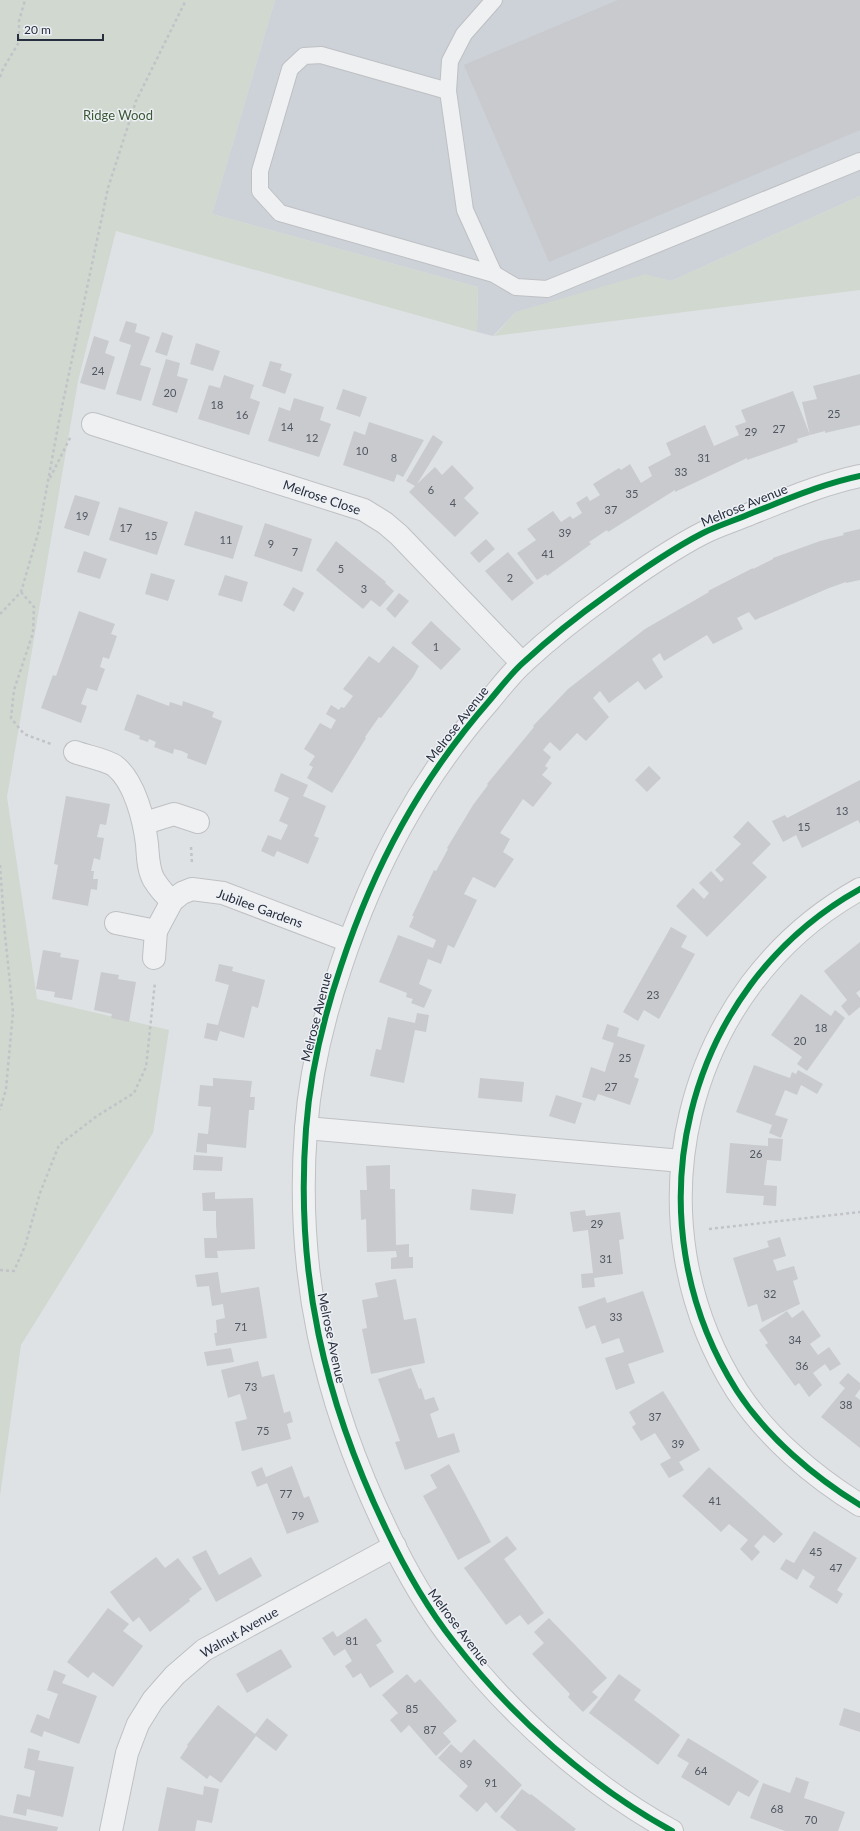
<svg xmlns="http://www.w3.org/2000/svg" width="860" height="1831" viewBox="0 0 860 1831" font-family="Lato,sans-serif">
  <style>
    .built { fill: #cdd1d8 }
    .green { fill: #d0d8d0 }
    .building { fill: #c8cacd }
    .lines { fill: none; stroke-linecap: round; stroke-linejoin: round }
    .lane-casing { stroke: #bec0c3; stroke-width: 18 }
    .street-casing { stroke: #bec0c3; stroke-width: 24 }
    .path { stroke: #c1c3c8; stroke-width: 2.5; stroke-dasharray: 3 3; stroke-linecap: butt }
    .lane { stroke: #eff0f1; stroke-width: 16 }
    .street { stroke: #eff0f1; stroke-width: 22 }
    .cycleway-casing { stroke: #edf0f4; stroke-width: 8 }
    .cycleway { stroke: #00873e; stroke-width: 6 }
    .labels { text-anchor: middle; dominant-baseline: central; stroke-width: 3; stroke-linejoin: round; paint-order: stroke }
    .number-label { font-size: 11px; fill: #505662 }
    .park-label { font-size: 13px; fill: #3b5835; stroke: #edf0f4 }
    .street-label { font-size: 13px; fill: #272e3d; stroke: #edf0f4 }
  </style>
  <rect width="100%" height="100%" fill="#dfe2e5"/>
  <!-- built -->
  <path class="built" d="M275,0H860V196L671,281L645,275L516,312L493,336L477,332L478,287L212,214Z"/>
  <!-- green -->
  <g class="green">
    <path d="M0,0H275L212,214L478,287L477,332L116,231L78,381L7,797L37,999L169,1030L153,1133L21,1345L0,1496Z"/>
    <path d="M860,196V290L494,336L516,312L645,274L671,281Z"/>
  </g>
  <!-- building -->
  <g class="building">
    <path d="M618,0H860V130L549,262L464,65Z"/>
    <path d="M126,321L137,324L135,332L150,337L140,365L151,368L141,401L116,394L131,345L119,341Z"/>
    <path d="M162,332L173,336L167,356L155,352Z"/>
    <path d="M94,336L109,341L105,353L115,357L105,390L80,383Z"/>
    <path d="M196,343L220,351L213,371L190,364Z"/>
    <path d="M166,359L180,363L177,376L188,379L177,413L152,405Z"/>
    <path d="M270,361L282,364L280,370L292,374L285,394L262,386Z"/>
    <path d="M860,374V425L825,433V431L810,435L797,439L798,442L747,460V458L675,492V490L608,532L607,530L589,542L591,544L547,576L546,574L537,580L517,553L536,540L527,529L553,511L561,522L570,516L573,519L582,513L576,503L587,496L590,501L600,495L593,484L619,468L621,470L630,464L641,483L652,476L648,467L671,455L666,443L705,425L714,446L739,435L735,426L746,422L741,410L793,391L810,435L802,402L817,399L813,386Z"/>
    <path d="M224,375L254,385L250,398L260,402L249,435L198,419L209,385L220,388Z"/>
    <path d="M343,389L367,397L360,417L336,409Z"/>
    <path d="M294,398L324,407L320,420L331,424L319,457L268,441L279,407L290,411Z"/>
    <path d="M369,422L424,440L403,477L397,474L394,482L343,465L354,431L365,435Z"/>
    <path d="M433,435L443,442L417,484L435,467L442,475L452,465L474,488L464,498L479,513L455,537L409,492L415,486L406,481Z"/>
    <path d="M75,495L100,502L89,536L64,528Z"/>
    <path d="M119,507L168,522L157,555L109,540Z"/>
    <path d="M195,511L243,526L233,559L184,545Z"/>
    <path d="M265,523L312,539L302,572L254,556Z"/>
    <path d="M860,529V580L846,583V582L829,588L755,620L749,612L737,618L743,629L713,644L707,635L664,661L660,653L652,659L663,677L645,690L638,681L609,703L600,691L593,698L609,717L586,741L577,733L560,751L550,742L543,750L551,757L545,766L548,768L542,775L552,783L533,807L523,799L500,833L510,839L503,852L514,859L495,888L473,877L464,894L477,900L454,948L448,945L441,964L428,959L419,984L432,990L424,1008L411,1003L413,999L406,997L407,993L379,982L398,935L433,948L436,940L409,927L414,916H412L434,870L436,871L448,849L447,848L473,805L488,785L487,784L534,727L533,726L568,689L645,629L709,592L708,591L753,568V569L773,559V558L820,541L844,535L843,533Z"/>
    <path d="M486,539L495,549L479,563L470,553Z"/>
    <path d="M336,541L386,582L385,583L394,591L380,607L371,600L363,609L316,570Z"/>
    <path d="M84,551L107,559L100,579L77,572Z"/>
    <path d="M508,552L534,583L512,601L485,571Z"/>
    <path d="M151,573L175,580L168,601L145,594Z"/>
    <path d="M225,575L248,582L242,602L218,595Z"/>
    <path d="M293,587L304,593L294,612L283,605Z"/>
    <path d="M399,593L409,601L395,618L386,609Z"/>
    <path d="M79,611L115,624L111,634L117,636L109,659L103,657L100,667L105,669L97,691L87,688L81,704L87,706L81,723L41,708L53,675L56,676Z"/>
    <path d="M431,621L461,649L441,670L411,643Z"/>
    <path d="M393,646L419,666L413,677L381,718L379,717L365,737L366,738L332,793L307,778L313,767L309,765L315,756L304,749L320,723L331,729L336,720L326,714L331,705L339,710L341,707L344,708L353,696L343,689L369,656L379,663Z"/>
    <path d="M137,694L169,706L170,702L182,706L183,701L214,712L212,717L222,721L206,765L187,758L188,754L182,751L174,749L173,754L154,747L156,742L149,739L148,742L139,739L140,736L124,730Z"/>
    <path d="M649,766L661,778L647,792L635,780Z"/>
    <path d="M281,773L308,785L303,796L326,806L314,836L319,838L308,864L277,851L274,857L261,851L268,835L281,840L288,825L279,821L289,798L274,791Z"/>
    <path d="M860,780V824L858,820L802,848L796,835L783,842L772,821L785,815L787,818Z"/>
    <path d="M66,796L110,804L106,825L100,824L97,837L104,838L100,860L94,858L91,871H94L93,879H98L97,890L91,889L88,906L52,899L58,865L54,864Z"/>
    <path d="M748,821L771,844L752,863L767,877L707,937L676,906L693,888L704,899L709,893L699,883L711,871L721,882L724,879L715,870L741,844L733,837Z"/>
    <path d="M671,927L687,936L681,947L695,954L659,1019L644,1010L638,1021L623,1012Z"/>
    <path d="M860,942V990L856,993L860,998V1007L849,1016L841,1006L847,1000L824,971Z"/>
    <path d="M43,950L61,953L60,957L79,960L72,1000L54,997L55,992L36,989Z"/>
    <path d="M219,964L233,967L232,971L265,980L258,1008L252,1006L244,1038L220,1031L217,1041L204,1038L207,1023L218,1025L229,985L215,981Z"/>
    <path d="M101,972L119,975L118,979L136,982L129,1022L111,1018L112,1014L94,1010Z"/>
    <path d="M801,994L831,1016L835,1010L845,1018L807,1071L797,1064L802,1057L771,1035Z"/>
    <path d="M417,1013L429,1015L426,1032L415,1030L404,1083L370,1076L376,1049L381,1050L388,1017L415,1023Z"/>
    <path d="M607,1024L619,1028L617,1036L645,1045L634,1077L639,1079L630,1105L598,1094L595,1101L582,1097L591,1067L605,1072L606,1068L614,1043L602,1039Z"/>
    <path d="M754,1065L790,1078L792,1072L796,1074L798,1070L823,1084L817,1094L801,1085L797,1095L785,1090L775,1115L788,1119L781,1138L769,1133L772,1125L736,1112Z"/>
    <path d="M213,1078L252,1081L250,1097H255L254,1110H249L246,1148L207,1144V1153L196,1152L198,1133L208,1134L211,1107L198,1106L200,1085L213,1086Z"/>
    <path d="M480,1078L524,1082L522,1102L478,1098Z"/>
    <path d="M556,1095L582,1103L575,1124L549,1116Z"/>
    <path d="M768,1138L783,1139L781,1161L767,1160L764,1185L777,1186L776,1206L763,1205L764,1196L726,1193L730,1143L768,1146Z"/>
    <path d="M194,1155L223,1157L222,1171L193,1170Z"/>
    <path d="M390,1165V1189H395L396,1245L409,1244V1257H413V1268L391,1269V1258L397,1257L396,1251L367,1252L366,1219L361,1220L360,1190H367L366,1166Z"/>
    <path d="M472,1189L516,1194L513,1214L470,1210Z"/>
    <path d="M215,1192V1199L253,1198L255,1249L217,1251L218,1258H205L204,1238H217L216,1225V1211H203L202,1193Z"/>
    <path d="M585,1210L586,1216L620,1212L624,1239L619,1240L623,1274L594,1278L595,1287L582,1288L581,1274L593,1273L588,1230L573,1232L570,1212Z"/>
    <path d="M780,1237L786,1256L773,1260L777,1271L794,1266L798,1279L793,1281L800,1304L762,1322L757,1304L748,1307L733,1258L769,1247L767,1241Z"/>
    <path d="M218,1272L221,1293L259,1287L267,1338L216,1346L214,1333H217L216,1320L225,1318L223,1304L212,1306L209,1286L197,1287L195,1275Z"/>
    <path d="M396,1279L404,1320L416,1318L425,1363L371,1374L362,1329L367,1328L362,1300L378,1297L375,1283Z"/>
    <path d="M643,1291L664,1352L628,1364L635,1383L616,1390L605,1358L624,1352L619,1338L602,1344L595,1325L586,1329L578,1307L605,1297L607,1303Z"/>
    <path d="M803,1310L821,1336L810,1344L818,1355L829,1347L841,1364L830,1371L825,1364L813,1373L822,1385L809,1397L799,1383L795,1386L765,1345L768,1343L759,1330L787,1311L792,1318Z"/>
    <path d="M231,1348L234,1362L207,1366L204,1352Z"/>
    <path d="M258,1361L262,1377L274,1374L284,1413L290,1411L293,1422L287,1424L291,1439L242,1451L235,1422L247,1419L240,1394L228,1398L221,1370Z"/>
    <path d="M411,1368L419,1389L421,1388L425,1400L434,1397L439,1410L430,1414L438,1438L454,1433L460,1452L405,1470L395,1442L400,1441L378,1379Z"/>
    <path d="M848,1373L860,1383V1389L855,1396L860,1400V1448L821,1417L845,1388L839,1383Z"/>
    <path d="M663,1391L700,1450L679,1462L684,1470L669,1478L660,1464L671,1458L655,1433L641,1441L632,1427L636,1424L629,1412Z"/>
    <path d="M449,1464L491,1542L458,1560L423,1496L437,1488L430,1475Z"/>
    <path d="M292,1466L304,1498L309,1496L319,1522L287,1534L267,1483L257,1487L251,1472L262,1467L266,1477Z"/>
    <path d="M709,1467L783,1534L774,1543L764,1535L754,1546L760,1552L752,1561L740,1549L748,1540L729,1524L721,1532L682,1496Z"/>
    <path d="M814,1531L857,1558L837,1590L843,1594L837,1604L809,1587L815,1577L803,1569L797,1580L780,1569L786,1559L794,1563Z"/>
    <path d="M507,1536L517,1549L504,1559L544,1613L528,1625L520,1615L506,1625L464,1568Z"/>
    <path d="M206,1550L219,1575L251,1557L262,1576L216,1602L192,1557Z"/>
    <path d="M156,1557L165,1568L178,1558L202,1589L189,1599L190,1601L150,1632L139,1617L133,1622L110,1592Z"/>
    <path d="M108,1608L129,1624L123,1631L143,1646L113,1687L93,1672L88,1678L67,1662Z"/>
    <path d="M366,1618L382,1641L376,1645L394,1672L370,1688L361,1673L353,1678L345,1666L352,1661L345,1649L334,1656L322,1638L333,1631L337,1637Z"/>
    <path d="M549,1618L607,1678L592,1692L598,1697L583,1712L568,1697L570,1694L532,1654L544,1643L534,1632Z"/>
    <path d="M281,1649L292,1667L247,1693L236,1674Z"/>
    <path d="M54,1670L66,1675L62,1683L97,1696L79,1744L44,1731L42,1737L30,1732L37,1714L49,1719L53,1707L58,1694L47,1690Z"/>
    <path d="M407,1674L415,1683L420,1679L457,1721L443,1733L451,1742L436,1756L409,1725L401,1733L390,1720L398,1713L382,1695Z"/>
    <path d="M619,1674L641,1690L634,1700L680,1735L658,1765L589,1713Z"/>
    <path d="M218,1705L255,1734L267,1718L288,1735L276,1751L256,1736L221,1783L210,1775L207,1779L180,1758L188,1746L187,1745Z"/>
    <path d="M844,1708L860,1713V1732L839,1725Z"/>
    <path d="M688,1738L759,1781L749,1797L738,1791L729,1806L681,1777L689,1763L677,1756Z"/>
    <path d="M474,1739L522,1785L496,1813L486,1802L477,1812L459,1796L468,1786L438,1758L451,1744L461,1753Z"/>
    <path d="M28,1748L40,1751L38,1760L74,1767L63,1817L27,1809L26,1816L13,1813L17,1794L30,1797L35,1771L24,1768Z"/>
    <path d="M796,1777L809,1782L804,1798L845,1812L838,1831H785L750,1818L763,1783L790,1793Z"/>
    <path d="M204,1786L219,1789L212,1823L197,1820L195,1831H158L167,1787L203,1795Z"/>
    <path d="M522,1789L530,1795L531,1794L576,1829L574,1831H517L500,1817Z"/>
    <path d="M0,1815L58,1827L57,1831H0Z"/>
  </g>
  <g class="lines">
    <!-- lane casing -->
    <g class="lane-casing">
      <g id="lane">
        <path d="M494,0L464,34L450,61L448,91L465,210L494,274"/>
        <path d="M448,91L321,55L304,56L290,69L260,171V191L280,213L494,274L516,287L547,289L860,161"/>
      </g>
    </g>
    <!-- street casing -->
    <g class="street-casing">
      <g id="street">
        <path d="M93,424L364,510L385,523L399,535L522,663"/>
        <path d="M75,752C85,756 107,760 115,766C135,782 144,820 147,844C148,856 148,870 154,880C159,888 165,895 172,901L182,893L192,889L223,893L349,941"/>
        <path d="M145,823L174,814L198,822"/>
        <path d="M860,889C682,988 628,1220 737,1391C767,1437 814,1477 860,1505"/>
        <path d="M116,923L156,931"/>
        <path d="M154,958L156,931L172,901"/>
        <path d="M306,1128L682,1161"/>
        <path d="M111,1831L127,1753L138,1724L153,1700L175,1675L204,1650L395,1546"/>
        <path d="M672,1831C590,1786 511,1716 454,1642C427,1608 405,1569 386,1529C324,1400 295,1273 306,1129C310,1074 323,1019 341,966C374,866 420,780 490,700C501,687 512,672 525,661C551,637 579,615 607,595C637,573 670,550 703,533C719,525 736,520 752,513C788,499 822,484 860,476"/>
      </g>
    </g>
    <!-- path -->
    <g class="path">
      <path d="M0,77L3,69L19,42V21L25,0"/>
      <path d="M50,478L71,436"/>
      <path d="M21,592L34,607L33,633L14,690L11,718L24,734L51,744"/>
      <path d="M0,614L21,592L39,530L59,421L108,188L136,101L186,0"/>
      <path d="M191,847L192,864"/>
      <path d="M0,865L5,935L13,1012L6,1089L0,1110"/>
      <path d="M709,1229L860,1212"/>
      <path d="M0,1270L14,1271L25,1246L40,1193L59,1145L97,1116L134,1093L146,1067L155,982"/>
    </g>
    <!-- lane -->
    <use href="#lane" class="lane"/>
    <!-- street -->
    <use href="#street" class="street"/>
    <!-- cycleway casing -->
    <g class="cycleway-casing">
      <g id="cycleway">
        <path d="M860,889C682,988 628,1220 737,1391C767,1437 814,1477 860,1505"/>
        <path d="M672,1831C590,1786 511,1716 454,1642C427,1608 405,1569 386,1529C324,1400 295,1273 306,1129C310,1074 323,1019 341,966C374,866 420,780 490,700C501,687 512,672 525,661C551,637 579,615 607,595C637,573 670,550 703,533C719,525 736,520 752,513C788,499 822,484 860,476"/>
      </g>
    </g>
    <!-- cycleway -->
    <use href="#cycleway" class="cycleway"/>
  </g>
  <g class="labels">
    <!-- number labels -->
    <g class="number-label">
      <text x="98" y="370">24</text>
      <text x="170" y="392">20</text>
      <text x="217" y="404">18</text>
      <text x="834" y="413">25</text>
      <text x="242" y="414">16</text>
      <text x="287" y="426">14</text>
      <text x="779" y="428">27</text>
      <text x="751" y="431">29</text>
      <text x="312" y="437">12</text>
      <text x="362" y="450">10</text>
      <text x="394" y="457">8</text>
      <text x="704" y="457">31</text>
      <text x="681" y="471">33</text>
      <text x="431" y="489">6</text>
      <text x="632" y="493">35</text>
      <text x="453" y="502">4</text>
      <text x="611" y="509">37</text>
      <text x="82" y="515">19</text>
      <text x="126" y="527">17</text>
      <text x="565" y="532">39</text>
      <text x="151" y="535">15</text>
      <text x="226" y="539">11</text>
      <text x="271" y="543">9</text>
      <text x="295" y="551">7</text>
      <text x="548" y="553">41</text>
      <text x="341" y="568">5</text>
      <text x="510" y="577">2</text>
      <text x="364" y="588">3</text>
      <text x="436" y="646">1</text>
      <text x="842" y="810">13</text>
      <text x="804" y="826">15</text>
      <text x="653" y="994">23</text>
      <text x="821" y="1027">18</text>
      <text x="800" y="1040">20</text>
      <text x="625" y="1057">25</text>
      <text x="611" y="1086">27</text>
      <text x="756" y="1153">26</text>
      <text x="597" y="1223">29</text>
      <text x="606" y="1258">31</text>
      <text x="770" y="1293">32</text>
      <text x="616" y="1316">33</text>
      <text x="241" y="1326">71</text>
      <text x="795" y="1339">34</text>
      <text x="802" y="1365">36</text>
      <text x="251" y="1386">73</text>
      <text x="846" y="1404">38</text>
      <text x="655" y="1416">37</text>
      <text x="263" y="1430">75</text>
      <text x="678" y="1443">39</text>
      <text x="286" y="1493">77</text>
      <text x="715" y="1500">41</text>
      <text x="298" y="1515">79</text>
      <text x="816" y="1551">45</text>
      <text x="836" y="1567">47</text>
      <text x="352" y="1640">81</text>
      <text x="412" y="1708">85</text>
      <text x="430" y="1729">87</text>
      <text x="466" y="1763">89</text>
      <text x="701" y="1770">64</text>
      <text x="491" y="1782">91</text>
      <text x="777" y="1808">68</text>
      <text x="811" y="1819">70</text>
    </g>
    <!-- park labels -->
    <g class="park-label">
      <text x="118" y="115">Ridge Wood</text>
    </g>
    <!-- street labels -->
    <g class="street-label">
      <text transform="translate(322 497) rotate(19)">Melrose Close</text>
      <text transform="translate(744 505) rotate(-22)">Melrose Avenue</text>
      <text transform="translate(457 724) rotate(-52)">Melrose Avenue</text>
      <text transform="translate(260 908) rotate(20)">Jubilee Gardens</text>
      <text transform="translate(316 1017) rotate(-76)">Melrose Avenue</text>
      <text transform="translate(332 1338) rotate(78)">Melrose Avenue</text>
      <text transform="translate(459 1627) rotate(53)">Melrose Avenue</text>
      <text transform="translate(239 1632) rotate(-30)">Walnut Avenue</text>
    </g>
  </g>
  <!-- scale -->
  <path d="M18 34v6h85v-6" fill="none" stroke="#272e3d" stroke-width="2"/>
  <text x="24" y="34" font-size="12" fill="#272e3d" stroke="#edf0f4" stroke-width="3" paint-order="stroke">20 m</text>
</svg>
